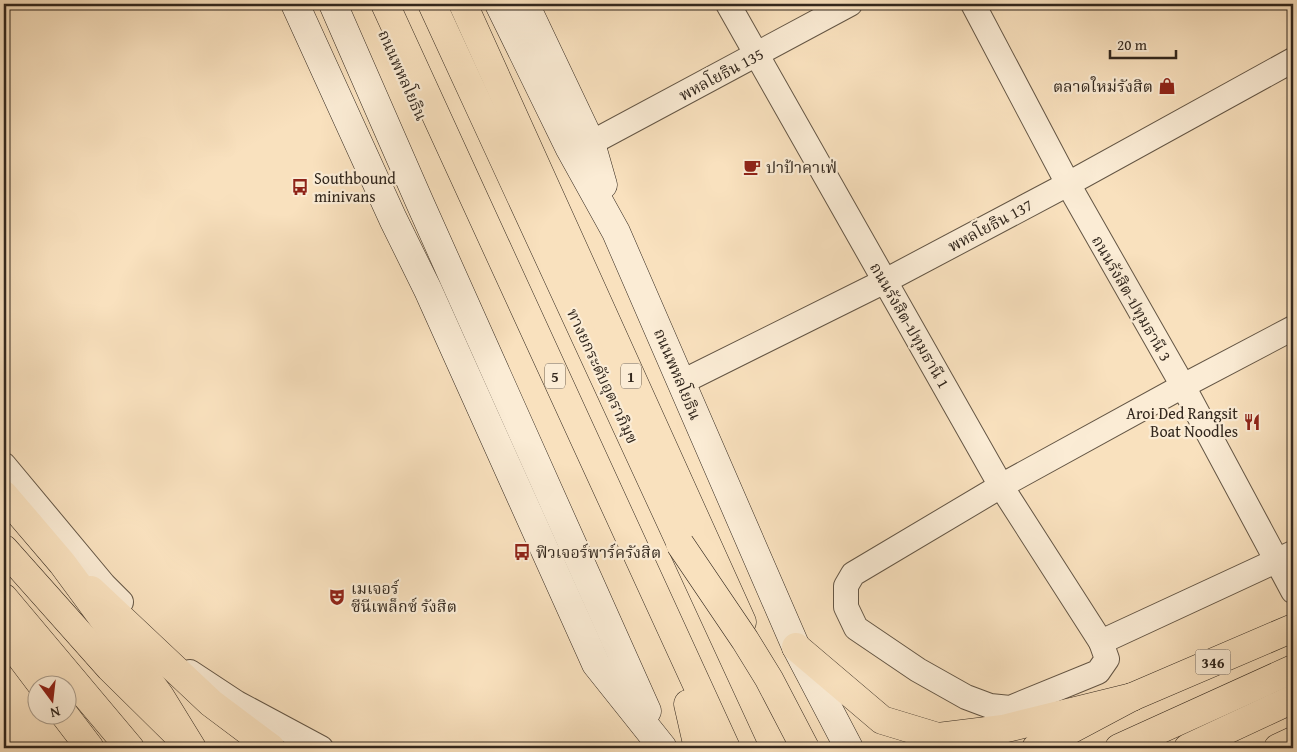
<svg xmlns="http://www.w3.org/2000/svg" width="1297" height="752" viewBox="0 0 1297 752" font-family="'Gentium Book Plus','Noto Serif Thai',serif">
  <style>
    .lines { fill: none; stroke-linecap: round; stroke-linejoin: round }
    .street-casing { stroke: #645645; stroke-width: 26 }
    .secondary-casing { stroke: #32271d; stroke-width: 29 }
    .primary-casing { stroke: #32271d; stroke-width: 29 }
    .highway-casing { stroke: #32271d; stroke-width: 29 }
    .street { stroke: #fbecd5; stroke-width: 24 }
    .secondary { stroke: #fbecd5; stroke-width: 28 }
    .primary { stroke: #f9e1be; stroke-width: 28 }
    .highway { stroke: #f9e1be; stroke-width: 28 }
    .highway-bridge-casing { stroke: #32271d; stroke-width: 29; stroke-linecap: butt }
    .highway-bridge { stroke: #f9e1be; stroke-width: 28 }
    .labels { text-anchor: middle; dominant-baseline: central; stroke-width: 4.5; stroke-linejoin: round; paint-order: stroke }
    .shield { fill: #fbecd5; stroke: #6e6254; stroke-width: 1 }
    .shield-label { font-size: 15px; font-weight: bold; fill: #32271d }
    .street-label { font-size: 16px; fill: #32271d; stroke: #fbecd5 }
    .poi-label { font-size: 16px; fill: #32271d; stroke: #fbecd5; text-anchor: start }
  </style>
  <rect width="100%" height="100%" fill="#f9e1be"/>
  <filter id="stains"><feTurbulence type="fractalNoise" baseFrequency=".004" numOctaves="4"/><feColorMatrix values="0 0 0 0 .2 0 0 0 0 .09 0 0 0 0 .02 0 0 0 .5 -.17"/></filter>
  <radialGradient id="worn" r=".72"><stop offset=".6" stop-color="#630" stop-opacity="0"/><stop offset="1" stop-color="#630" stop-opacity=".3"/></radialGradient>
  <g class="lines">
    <!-- street casing -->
    <g class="street-casing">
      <g id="street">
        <path d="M728,4L1001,486L1101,642"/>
        <path d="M973,4L1068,184L1183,386L1293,591"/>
        <path d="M591,143L850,4"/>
        <path d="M1293,328L1183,386L1001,486L853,574L846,586V607L856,628L918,670L966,697L990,706L1010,708L1098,672L1107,659L1101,642L1293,553"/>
        <path d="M682,382L885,281L1068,184L1293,60"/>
        <path d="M4,465L104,585L121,602"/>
        <path d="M190,672L237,703L321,748"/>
      </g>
    </g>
    <!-- secondary casing -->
    <g class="secondary-casing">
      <g id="secondary">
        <path d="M295,4L393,219L428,290L596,664L663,748"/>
        <path d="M333,4L420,203L647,711"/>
        <path d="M499,4L570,149L616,232L796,647L849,748"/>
        <path d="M525,4L591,143L603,185"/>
      </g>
    </g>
    <!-- primary casing -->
    <g class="primary-casing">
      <g id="primary">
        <path d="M4,549L110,668L178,735"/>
        <path d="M91,590L211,703L271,748"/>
        <path d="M4,635L41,684"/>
        <path d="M796,647L882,720L938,737L1003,729L1132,697"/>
        <path d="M64,714L90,748"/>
        <path d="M1036,748L1132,697L1293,628"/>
        <path d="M1119,748L1293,669"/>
        <path d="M1188,748L1293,699"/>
        <path d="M1278,748L1293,741"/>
      </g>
    </g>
    <!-- highway casing -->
    <g class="highway-casing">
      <g id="highway">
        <path d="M385,4L726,748"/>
        <path d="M432,4L775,748"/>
        <path d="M463,4L742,622"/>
        <path d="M4,495L62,563L160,696L192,748"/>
        <path d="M4,598L130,748"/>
        <path d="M688,704L698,748"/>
      </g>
    </g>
    <!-- street -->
    <use href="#street" class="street"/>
    <!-- secondary -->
    <use href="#secondary" class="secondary"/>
    <!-- primary -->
    <use href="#primary" class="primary"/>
    <!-- highway -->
    <use href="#highway" class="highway"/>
    <!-- highway-bridge casing -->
    <g class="highway-bridge-casing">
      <path id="highway-bridge" d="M680,544L745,640L769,679L805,748"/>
    </g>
    <!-- highway-bridge -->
    <use href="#highway-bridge" class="highway-bridge"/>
  </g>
  <!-- icons -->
  <defs>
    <g id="shop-bare" transform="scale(1.35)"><path d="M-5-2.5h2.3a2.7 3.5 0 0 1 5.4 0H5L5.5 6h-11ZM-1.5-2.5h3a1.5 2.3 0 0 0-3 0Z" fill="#8f2418" stroke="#fbecd5" stroke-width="2.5" paint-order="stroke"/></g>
    <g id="cafe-bare" transform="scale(1.35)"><path d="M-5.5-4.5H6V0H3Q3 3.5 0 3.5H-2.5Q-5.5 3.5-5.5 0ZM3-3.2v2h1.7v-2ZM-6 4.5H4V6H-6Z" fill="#8f2418" stroke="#fbecd5" stroke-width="2.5" paint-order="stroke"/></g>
    <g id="bus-bare" transform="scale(1.35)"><path d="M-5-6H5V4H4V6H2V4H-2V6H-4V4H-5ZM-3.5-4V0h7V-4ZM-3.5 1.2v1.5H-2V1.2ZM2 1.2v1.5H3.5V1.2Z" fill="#8f2418" stroke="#fbecd5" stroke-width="2.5" paint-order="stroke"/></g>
    <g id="restaurant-bare" transform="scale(1.35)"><path d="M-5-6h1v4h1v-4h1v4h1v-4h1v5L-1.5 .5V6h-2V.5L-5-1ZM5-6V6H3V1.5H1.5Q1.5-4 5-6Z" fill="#8f2418" stroke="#fbecd5" stroke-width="2.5" paint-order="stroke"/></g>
    <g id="theatre-bare" transform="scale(1.35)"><path d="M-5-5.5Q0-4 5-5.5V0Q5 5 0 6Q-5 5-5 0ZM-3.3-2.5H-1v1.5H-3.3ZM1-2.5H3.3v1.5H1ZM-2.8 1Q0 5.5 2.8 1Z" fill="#8f2418" stroke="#fbecd5" stroke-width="2.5" paint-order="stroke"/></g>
  </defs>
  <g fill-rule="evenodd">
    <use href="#shop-bare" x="1167" y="86"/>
    <use href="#cafe-bare" x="752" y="167"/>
    <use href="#bus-bare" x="300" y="187"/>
    <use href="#restaurant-bare" x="1252" y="422"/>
    <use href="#bus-bare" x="522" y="552"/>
    <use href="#theatre-bare" x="337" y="597"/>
  </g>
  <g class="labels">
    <!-- shield labels -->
    <g class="shield">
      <rect x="545" y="363.5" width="20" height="25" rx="4"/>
      <rect x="621" y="363.5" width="20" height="25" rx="4"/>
      <rect x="1195.5" y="649.5" width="35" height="25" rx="4"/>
    </g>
    <g class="shield-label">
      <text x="555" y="376">5</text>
      <text x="631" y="376">1</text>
      <text x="1213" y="662">346</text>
    </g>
    <!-- street labels -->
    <g class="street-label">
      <text transform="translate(721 74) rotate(-28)">พหลโยธิน 135</text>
      <text transform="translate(403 75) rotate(66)">ถนนพหลโยธิน</text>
      <text transform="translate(990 225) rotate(-28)">พหลโยธิน 137</text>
      <text transform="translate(1132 298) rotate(60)">ถนนรังสิต-ปทุมธานี 3</text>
      <text transform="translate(910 325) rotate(60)">ถนนรังสิต-ปทุมธานี 1</text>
      <text transform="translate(678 374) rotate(67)">ถนนพหลโยธิน</text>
      <text transform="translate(603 376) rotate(65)">ทางยกระดับอุตราภิมุข</text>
    </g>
    <!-- poi labels -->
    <g class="poi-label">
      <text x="1153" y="86" text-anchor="end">ตลาดใหม่รังสิต</text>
      <text x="766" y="167">ปาป้าคาเฟ่</text>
      <text x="314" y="178">Southbound<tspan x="314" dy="18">minivans</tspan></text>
      <text x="1238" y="413" text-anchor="end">Aroi Ded Rangsit<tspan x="1238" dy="18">Boat Noodles</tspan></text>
      <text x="536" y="552">ฟิวเจอร์พาร์ครังสิต</text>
      <text x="351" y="588">เมเจอร์<tspan x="351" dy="18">ซีนีเพล็กซ์ รังสิต</tspan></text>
    </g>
  </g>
  <!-- margin -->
  <rect width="1297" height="752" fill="none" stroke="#f9e1be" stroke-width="20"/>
  <rect x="5" y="5" width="1287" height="742" fill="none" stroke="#32271d" stroke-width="2.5"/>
  <rect x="10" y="10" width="1277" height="732" fill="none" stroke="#32271d"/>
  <!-- north arrow -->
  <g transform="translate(52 700) rotate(165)"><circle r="24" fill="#fbecd5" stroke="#ab9d8b"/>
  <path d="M0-4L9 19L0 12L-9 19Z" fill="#8f2418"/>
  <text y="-8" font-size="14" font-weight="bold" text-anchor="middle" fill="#32271d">N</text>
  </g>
  <!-- scale -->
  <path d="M1110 50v8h66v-8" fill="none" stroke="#32271d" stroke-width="2.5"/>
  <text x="1117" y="50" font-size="15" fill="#32271d" stroke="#fbecd5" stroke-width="4" paint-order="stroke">20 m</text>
  <rect width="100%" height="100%" filter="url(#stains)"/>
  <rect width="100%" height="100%" fill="url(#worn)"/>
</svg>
